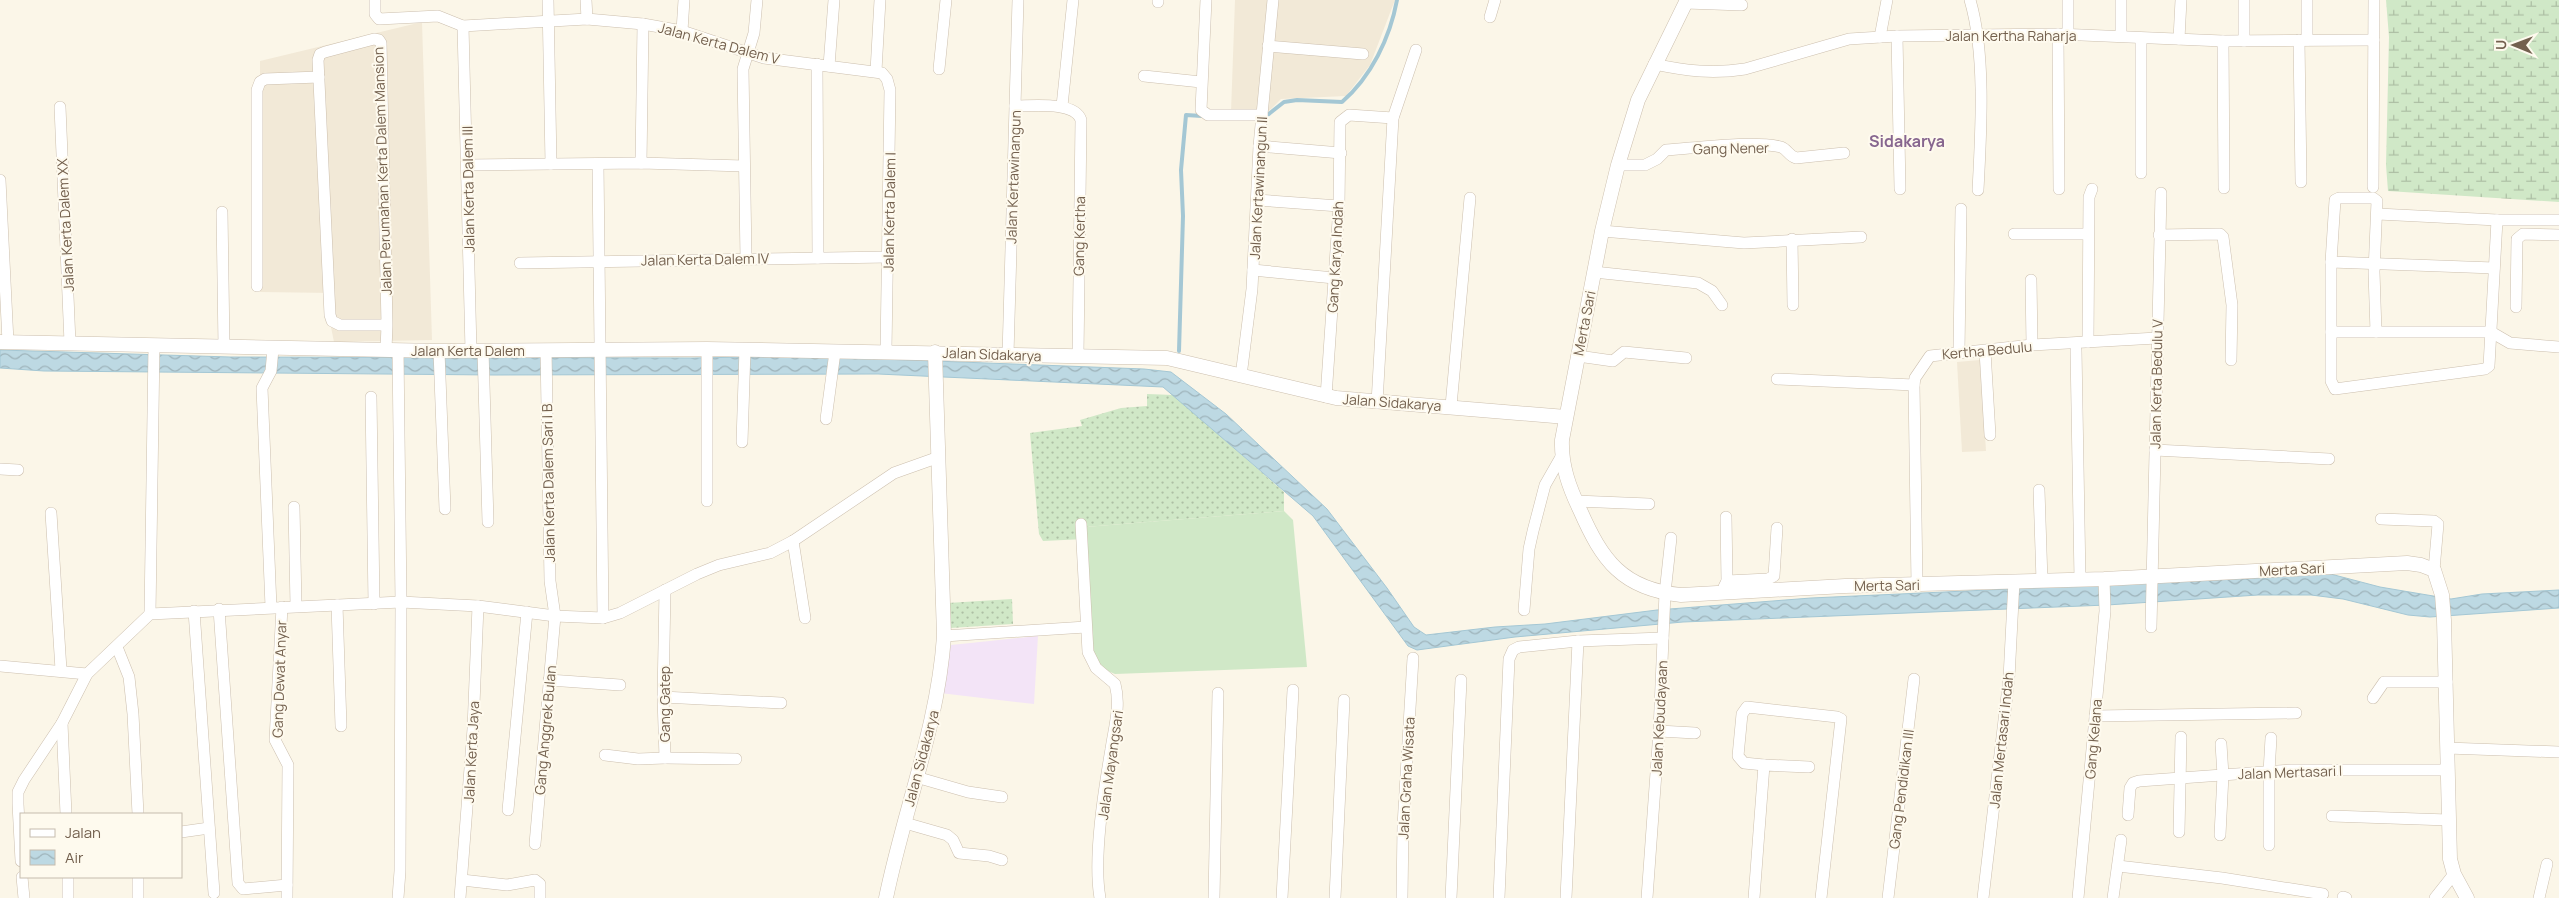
<svg xmlns="http://www.w3.org/2000/svg" width="2559" height="898" viewBox="0 0 2559 898" font-family="Manrope,sans-serif">
  <style>
    .residential { fill: #f2e9d7 }
    .education { fill: #f3e4f7 }
    .grass { fill: url(#grass-dots) }
    .wetland { fill: url(#wetland-marsh) }
    .garden { fill: #d0e8c7 }
    .water { fill: url(#water-waves); stroke: #a4c7d4 }
    .lines { fill: none; stroke-linecap: round; stroke-linejoin: round }
    .stream { stroke: #a4c7d4; stroke-width: 4 }
    .minor-casing { stroke: #ccbfae; stroke-width: 12 }
    .tertiary-casing { stroke: #ccbfae; stroke-width: 15 }
    .minor { stroke: #fff; stroke-width: 11 }
    .tertiary { stroke: #fff; stroke-width: 14 }
    .labels { text-anchor: middle; dominant-baseline: central; stroke-width: 4; stroke-linejoin: round; paint-order: stroke }
    .street-label { font-size: 14px; fill: #73604e; stroke: #fefaee }
    .quarter-label { font-size: 16px; font-weight: bold; fill: #87668f; stroke: #fefaee }
  </style>
  <defs>
    <pattern id="grass-dots" width="8" height="8" patternUnits="userSpaceOnUse" patternTransform="scale(1.25)"><rect width="8" height="8" fill="#d0e8c7"/><path d="M2 2h.1M6 6h.1" fill="none" stroke="#adbfa4" stroke-width="1.8" stroke-linecap="round"/></pattern>
    <pattern id="wetland-marsh" width="20" height="14" patternUnits="userSpaceOnUse" patternTransform="scale(1.25)"><rect width="20" height="14" fill="#d0e8c7"/><path d="M1 5h8M5 5V1M11 12h8M15 12V8" fill="none" stroke="#adbfa4"/></pattern>
    <pattern id="water-waves" width="16" height="10" patternUnits="userSpaceOnUse" patternTransform="scale(1.25)"><rect width="16" height="10" fill="#bdd9e3"/><path d="M0 5q4-4 8 0t8 0" fill="none" stroke="#9eb3ba"/></pattern>
  </defs>
  <rect width="100%" height="100%" fill="#fbf6e8"/>
  <!-- residential -->
  <g class="residential">
    <path d="M1235,0H1395L1370,65L1346,96L1281,99L1268,112H1231Z"/>
    <path d="M422,22L432,340L334,342L331,327L332,293L260,292V61Z"/>
    <path d="M1980,360L1986,451L1962,452L1957,362Z"/>
  </g>
  <!-- education -->
  <path class="education" d="M1038,636L1034,704L940,693L951,645Z"/>
  <!-- grass -->
  <g class="grass">
    <path d="M1147,394L1174,395L1284,492V511L1085,527V539L1043,541L1039,534L1030,433L1082,426L1080,420L1121,408L1147,406Z"/>
    <path d="M1012,599L1013,624L950,628L948,603Z"/>
  </g>
  <!-- wetland -->
  <path class="wetland" d="M2386,0H2559V202L2388,191L2386,165L2389,37Z"/>
  <!-- garden -->
  <path class="garden" d="M1284,511L1293,520L1307,667L1115,674L1103,669L1091,651L1085,527Z"/>
  <!-- water -->
  <path class="water" d="M0,350L230,357L693,358L803,356L1144,369L1171,372L1226,414L1327,509L1387,588L1414,627L1426,635L1495,627L1545,624L1657,610L1811,598L2276,577L2323,572L2380,587L2451,599L2482,594L2559,590V608L2430,617L2408,615L2343,599L2311,595H2258L2107,605L1683,622L1515,637L1417,650L1408,646L1313,516L1163,387L878,374L494,375L44,371L0,368Z"/>
  <g class="lines">
    <!-- stream -->
    <g class="stream">
      <path d="M1265,117L1284,102L1297,100L1342,102C1371,77 1390,38 1397,0"/>
      <path d="M1179,351L1183,216L1181,170L1186,115L1202,116"/>
    </g>
    <!-- minor casing -->
    <g class="minor-casing">
      <g id="minor">
        <path d="M375,0V14L379,19L438,16L463,26L587,19L643,24L682,31L764,58L882,73L887,79L890,90L886,351"/>
        <path d="M548,0L551,164"/>
        <path d="M586,0L587,19"/>
        <path d="M1158,0V2"/>
        <path d="M1206,0L1201,110L1208,115H1262"/>
        <path d="M1970,0C1986,54 1981,133 1978,190"/>
        <path d="M2121,0V36"/>
        <path d="M2244,0V41"/>
        <path d="M2307,0V40"/>
        <path d="M1686,3L1742,5"/>
        <path d="M1490,17L1495,0"/>
        <path d="M463,26L471,351"/>
        <path d="M682,31L684,0"/>
        <path d="M2058,34L2059,189"/>
        <path d="M2068,35V0"/>
        <path d="M1897,36L1900,189"/>
        <path d="M1880,37L1887,0"/>
        <path d="M2179,39L2181,0"/>
        <path d="M2299,40L2301,182"/>
        <path d="M2223,41L2224,188"/>
        <path d="M1268,46L1363,54"/>
        <path d="M817,64L818,258"/>
        <path d="M1654,64C1686,71 1713,74 1745,69L1849,39L1897,36L2058,34L2223,41L2374,40"/>
        <path d="M829,66L834,0"/>
        <path d="M939,69L946,0"/>
        <path d="M876,71L880,0"/>
        <path d="M1144,76L1201,82"/>
        <path d="M1015,106C1032,106 1075,101 1081,120L1078,356"/>
        <path d="M1062,106L1073,0"/>
        <path d="M60,107L70,343"/>
        <path d="M1259,146L1341,153"/>
        <path d="M641,163L643,24"/>
        <path d="M598,164L603,618"/>
        <path d="M468,165L641,163L744,166"/>
        <path d="M1618,165H1645L1657,159L1666,150C1696,148 1753,140 1781,147C1787,149 1789,156 1796,158L1844,153"/>
        <path d="M2141,173V38"/>
        <path d="M0,180L8,342"/>
        <path d="M2373,187L2374,0"/>
        <path d="M1257,200L1339,206"/>
        <path d="M222,212L224,347"/>
        <path d="M2378,214L2497,220H2559"/>
        <path d="M1602,231L1744,243L1861,237"/>
        <path d="M2014,234H2088"/>
        <path d="M2159,235L2220,234L2223,237L2232,305L2231,360"/>
        <path d="M1792,239L1793,305"/>
        <path d="M746,258L743,69L754,33L757,0"/>
        <path d="M2331,262L2494,268"/>
        <path d="M520,263L889,257"/>
        <path d="M1253,270L1334,278"/>
        <path d="M1594,272L1698,283L1712,291L1722,305"/>
        <path d="M2031,280L2032,345"/>
        <path d="M257,286V90L260,82L265,79L319,77"/>
        <path d="M2516,307L2517,239L2523,234L2559,235"/>
        <path d="M2331,332H2491L2510,343L2559,347"/>
        <path d="M2376,332L2374,272L2377,201L2373,198H2339L2335,200L2331,262V381L2335,389L2485,369L2489,366L2497,220"/>
        <path d="M2088,342L2089,197L2092,189"/>
        <path d="M707,349V501"/>
        <path d="M386,350L387,325L381,43L379,40L374,39L325,52L320,54L318,60L330,315L332,321L340,325H387"/>
        <path d="M483,350L488,522"/>
        <path d="M2076,350L2080,580"/>
        <path d="M439,351L445,509"/>
        <path d="M1985,351L1990,435"/>
        <path d="M1959,352L1961,209"/>
        <path d="M1008,355L1018,0"/>
        <path d="M1578,356L1613,361L1624,352L1686,358"/>
        <path d="M1241,376L1252,289L1259,146L1273,0"/>
        <path d="M1777,379L1914,385"/>
        <path d="M371,397L374,604"/>
        <path d="M1326,397L1339,206L1340,122L1349,115L1393,118"/>
        <path d="M1377,403L1393,118L1416,50"/>
        <path d="M1451,406L1470,198"/>
        <path d="M826,419L835,352"/>
        <path d="M742,442L745,349"/>
        <path d="M2155,450L2329,459"/>
        <path d="M0,469L18,470"/>
        <path d="M2039,490L2042,581"/>
        <path d="M1576,501L1649,504"/>
        <path d="M294,507L296,606"/>
        <path d="M51,513L61,670"/>
        <path d="M2381,519L2434,521L2438,524L2434,570"/>
        <path d="M1081,524L1088,652L1096,668L1115,684C1121,706 1114,728 1111,749C1104,790 1093,858 1100,898"/>
        <path d="M793,541L805,618"/>
        <path d="M1727,581L1768,579L1774,576L1777,528"/>
        <path d="M1917,584L1914,385L1915,378L1930,356L2032,345L2157,338"/>
        <path d="M1724,587L1727,581L1726,517"/>
        <path d="M337,605L341,726"/>
        <path d="M271,607L262,388L271,371L273,349"/>
        <path d="M282,607L275,740L288,765L287,898"/>
        <path d="M219,609L238,883L243,889L287,885"/>
        <path d="M1524,610L1529,549L1533,531L1545,485L1561,457"/>
        <path d="M194,611L214,893"/>
        <path d="M150,614L154,346"/>
        <path d="M2151,627L2161,193"/>
        <path d="M944,636L1086,627"/>
        <path d="M117,647L129,677L133,714L138,814"/>
        <path d="M0,666L87,674"/>
        <path d="M549,680L620,685"/>
        <path d="M663,697L781,703"/>
        <path d="M2373,698L2384,682H2447"/>
        <path d="M2095,716L2296,713"/>
        <path d="M62,723L66,814"/>
        <path d="M1659,731L1695,733"/>
        <path d="M2447,748L2559,752"/>
        <path d="M605,755L638,759L665,758L663,697L665,590"/>
        <path d="M665,758L736,759"/>
        <path d="M1764,765L1744,763L1738,756L1742,714L1747,707L1837,717L1841,719L1821,898"/>
        <path d="M916,777L968,792L1002,797"/>
        <path d="M508,810L527,612"/>
        <path d="M2128,815L2130,788L2133,783L2139,781L2291,770H2447"/>
        <path d="M2332,816L2448,820"/>
        <path d="M905,823L947,835L953,840L959,853L989,856L1002,860"/>
        <path d="M181,832L209,828"/>
        <path d="M2179,832L2181,737"/>
        <path d="M2220,835L2223,775L2221,744"/>
        <path d="M535,844L555,616L550,581L546,350"/>
        <path d="M2269,845V772L2271,738"/>
        <path d="M21,861L18,804V792L24,780L62,723L87,674L150,614L401,602L478,606L555,616L603,618L620,613L697,574L719,565L770,553L793,541L894,473L939,457"/>
        <path d="M2118,866L2222,878L2323,894"/>
        <path d="M22,877L24,898"/>
        <path d="M68,877V898"/>
        <path d="M138,877V898"/>
        <path d="M462,880L507,885L535,880L540,884V898"/>
        <path d="M2343,897L2346,898"/>
        <path d="M398,898L400,871L401,602L398,350"/>
        <path d="M460,898L473,729L478,606"/>
        <path d="M1214,898L1218,693"/>
        <path d="M1282,898L1293,690"/>
        <path d="M1335,898L1344,700"/>
        <path d="M1402,898L1403,826L1413,658"/>
        <path d="M1451,898L1461,680"/>
        <path d="M1499,898L1509,659L1513,650L1519,647L1578,641L1663,638"/>
        <path d="M1566,898L1578,641"/>
        <path d="M1647,898L1659,731L1665,593L1671,538"/>
        <path d="M1754,898L1764,765L1809,767"/>
        <path d="M1888,898L1914,679"/>
        <path d="M1983,898L2009,678L2014,581"/>
        <path d="M2078,898L2105,611L2104,579"/>
        <path d="M2113,898L2121,840"/>
        <path d="M2435,898L2454,874"/>
        <path d="M2539,898L2547,864"/>
      </g>
    </g>
    <!-- tertiary casing -->
    <g class="tertiary-casing">
      <g id="tertiary">
        <path d="M1687,0L1638,100L1618,165L1602,231L1562,440C1561,465 1569,487 1580,510C1602,560 1622,589 1681,595L1845,586L2104,579L2407,563L2421,565L2434,570L2442,595L2444,620L2450,859L2454,874L2467,898"/>
        <path d="M0,342L439,351L707,349L1167,358L1336,398L1566,417"/>
        <path d="M886,898C904,810 938,726 944,636L935,352"/>
      </g>
    </g>
    <!-- minor -->
    <use href="#minor" class="minor"/>
    <!-- tertiary -->
    <use href="#tertiary" class="tertiary"/>
  </g>
  <g class="labels">
    <!-- street labels -->
    <g class="street-label">
      <text x="2011" y="35">Jalan Kertha Raharja</text>
      <text transform="translate(719 43) rotate(15)">Jalan Kerta Dalem V</text>
      <text transform="translate(1731 148) rotate(-1)">Gang Nener</text>
      <text transform="translate(382 171) rotate(-92)">Jalan Perumahan Kerta Dalem Mansion</text>
      <text transform="translate(1013 177) rotate(-88)">Jalan Kertawinangun</text>
      <text transform="translate(1258 188) rotate(-87)">Jalan Kertawinangun II</text>
      <text transform="translate(468 189) rotate(-91)">Jalan Kerta Dalem III</text>
      <text transform="translate(889 212) rotate(-89)">Jalan Kerta Dalem I</text>
      <text transform="translate(65 225) rotate(-93)">Jalan Kerta Dalem XX</text>
      <text transform="translate(1079 236) rotate(-89)">Gang Kertha</text>
      <text transform="translate(1335 257) rotate(-87)">Gang Karya Indah</text>
      <text transform="translate(705 259) rotate(-1)">Jalan Kerta Dalem IV</text>
      <text transform="translate(1584 323) rotate(-79)">Merta Sari</text>
      <text x="468" y="350">Jalan Kerta Dalem</text>
      <text transform="translate(1987 350) rotate(-5)">Kertha Bedulu</text>
      <text transform="translate(992 354) rotate(2)">Jalan Sidakarya</text>
      <text transform="translate(2156 384) rotate(-89)">Jalan Kerta Bedulu V</text>
      <text transform="translate(1392 402) rotate(4)">Jalan Sidakarya</text>
      <text transform="translate(548 483) rotate(-91)">Jalan Kerta Dalem Sari I B</text>
      <text transform="translate(2292 569) rotate(-3)">Merta Sari</text>
      <text transform="translate(1887 585) rotate(-1)">Merta Sari</text>
      <text transform="translate(279 679) rotate(-88)">Gang Dewat Anyar</text>
      <text transform="translate(664 704) rotate(-90)">Gang Gatep</text>
      <text transform="translate(1659 718) rotate(-87)">Jalan Kebudayaan</text>
      <text transform="translate(545 730) rotate(-85)">Gang Anggrek Bulan</text>
      <text transform="translate(2093 739) rotate(-85)">Gang Kelana</text>
      <text transform="translate(2001 740) rotate(-84)">Jalan Mertasari Indah</text>
      <text transform="translate(471 752) rotate(-87)">Jalan Kerta Jaya</text>
      <text transform="translate(921 758) rotate(-75)">Jalan Sidakarya</text>
      <text transform="translate(1110 765) rotate(-82)">Jalan Mayangsari</text>
      <text transform="translate(2290 772) rotate(-2)">Jalan Mertasari I</text>
      <text transform="translate(1406 778) rotate(-87)">Jalan Graha Wisata</text>
      <text transform="translate(1901 789) rotate(-83)">Gang Pendidikan III</text>
    </g>
    <!-- quarter labels -->
    <g class="quarter-label">
      <text x="1907" y="141">Sidakarya</text>
    </g>
  </g>
  <!-- legend -->
  <rect x="20" y="813" width="162" height="65" fill="#fefaee" stroke="#c6bcae"/>
  <rect x="30" y="829" width="25" height="8" fill="#ffffff" stroke="#c6bcae"/>
  <text x="65" y="838" font-size="15" fill="#73604e">Jalan</text>
  <rect x="30" y="850" width="25" height="15" fill="url(#water-waves)" stroke="#c6bcae"/>
  <text x="65" y="863" font-size="15" fill="#73604e">Air</text>
  <!-- north arrow -->
  <g transform="translate(2514 45) rotate(271)" stroke="#fefaee" stroke-width="4" paint-order="stroke">
  <path d="M0-4L9 19L0 12L-9 19Z" fill="#73604e"/>
  <text y="-8" font-size="14" font-weight="bold" text-anchor="middle" fill="#73604e">U</text>
  </g>
</svg>
